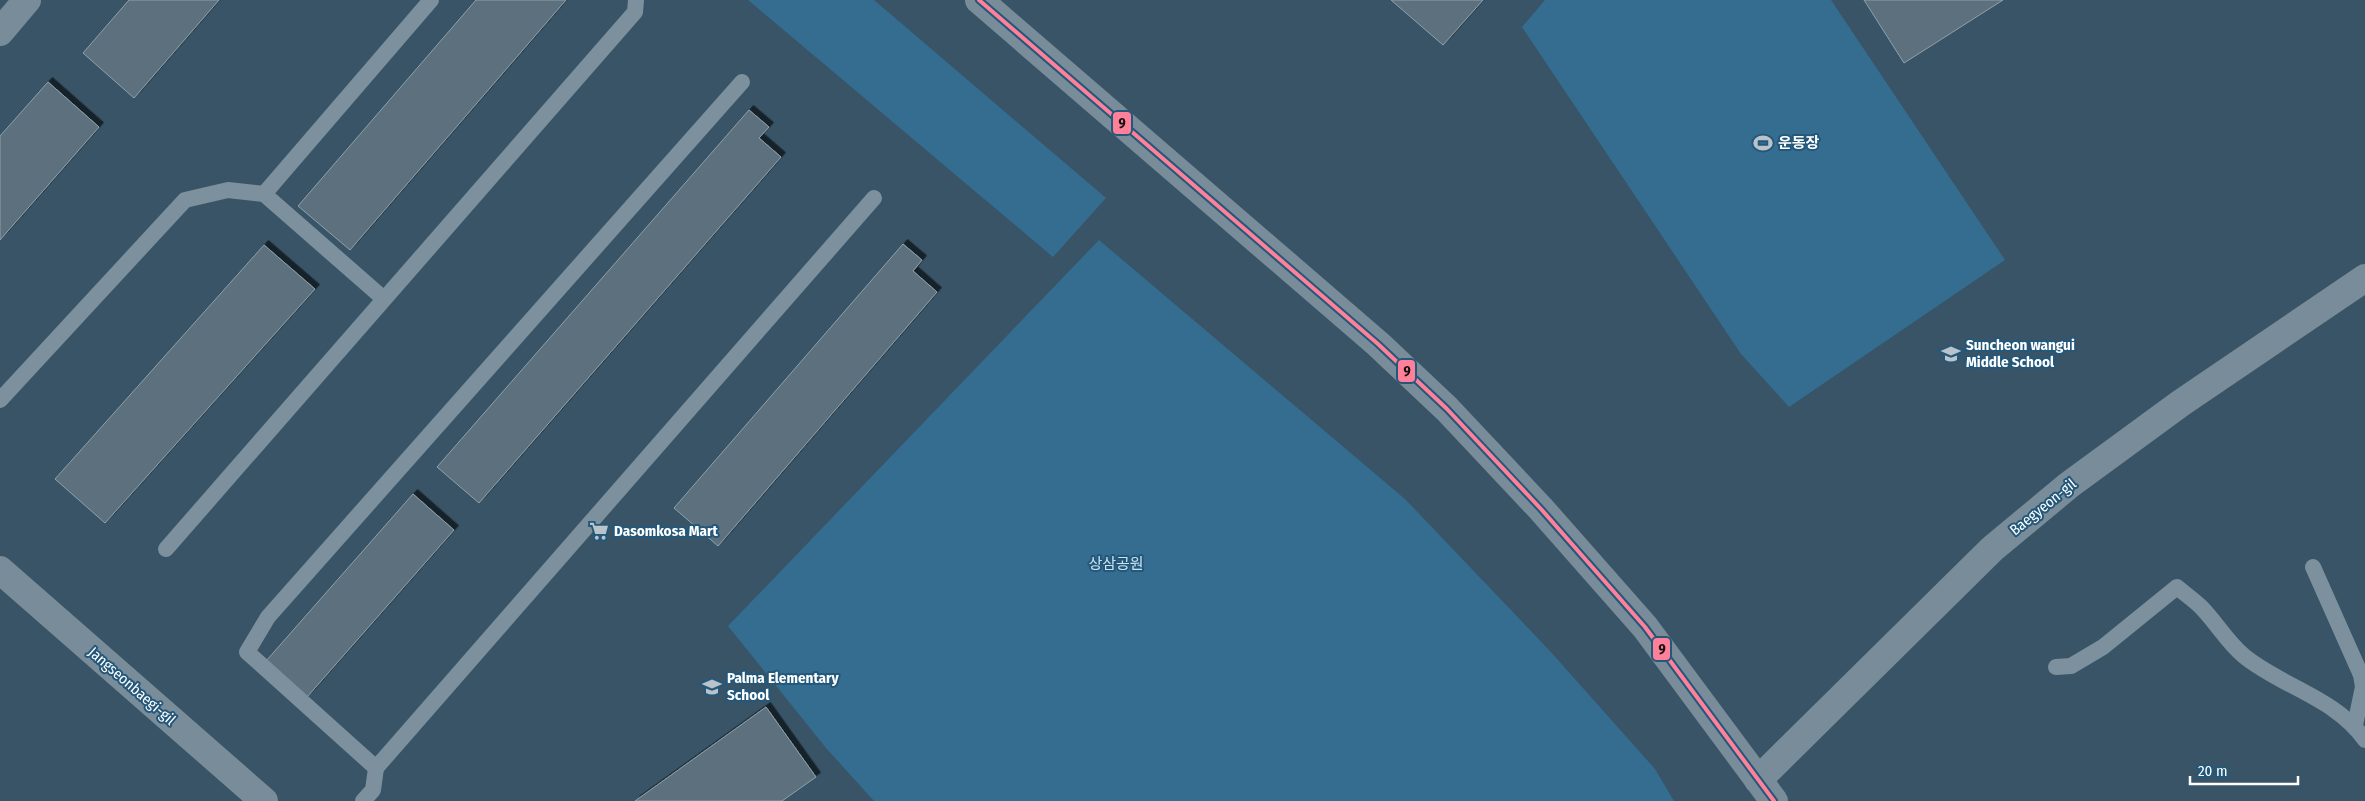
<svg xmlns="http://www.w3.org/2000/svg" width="2365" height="801" viewBox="0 0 2365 801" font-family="'Fira Sans Condensed','Noto Sans KR',sans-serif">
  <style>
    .green { fill: #356d90 }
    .building { fill: #5b707e; stroke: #8fa1ac; filter: url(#shadow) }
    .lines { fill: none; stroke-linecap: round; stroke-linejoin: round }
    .lane { stroke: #7c909d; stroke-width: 16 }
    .secondary { stroke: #788c99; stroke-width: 28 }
    .bus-1-casing { stroke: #24587a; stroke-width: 8 }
    .bus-1 { stroke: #ff8098; stroke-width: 4 }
    .labels { text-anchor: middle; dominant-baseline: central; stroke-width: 4; stroke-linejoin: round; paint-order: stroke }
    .poi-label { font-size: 15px; font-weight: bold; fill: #fff; stroke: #24587a; text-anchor: start }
    .street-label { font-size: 15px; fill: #fff; stroke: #24587a }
    .park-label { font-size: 15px; fill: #cae4f3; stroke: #24587a }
    .line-badge { stroke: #24587a; stroke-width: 2 }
    .pale-badge-label { font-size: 14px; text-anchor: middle; font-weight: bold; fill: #111 }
  </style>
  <defs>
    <filter id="shadow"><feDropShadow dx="4.5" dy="-4.5" stdDeviation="0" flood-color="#0009"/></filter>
  </defs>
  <rect width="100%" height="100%" fill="#385466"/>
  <!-- green -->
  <g class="green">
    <path d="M748,0H874L1106,198L1053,257Z"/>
    <path d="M1545,0H1831L2005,260L1789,407L1741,354L1522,27Z"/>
    <path d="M1099,240L1405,499L1550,651L1655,769L1674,801H874L826,748L728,626Z"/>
  </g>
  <!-- building -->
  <g class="building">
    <path d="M129,0H219L134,98L83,53Z"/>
    <path d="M476,0H566L350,250L298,206Z"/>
    <path d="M1391,0H1483L1443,45Z"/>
    <path d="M1864,0H2003L1904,63Z"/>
    <path d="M48,82L99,127L0,240V136Z"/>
    <path d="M749,110L769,127L759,138L781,157L479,503L437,467Z"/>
    <path d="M903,244L922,260L913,271L937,292L718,546L674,508Z"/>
    <path d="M264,245L315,289L105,523L55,479Z"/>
    <path d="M413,494L454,530L307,697L266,661Z"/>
    <path d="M766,707L816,777L782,801H635Z"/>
  </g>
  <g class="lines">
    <!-- lane -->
    <g class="lane">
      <path d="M264,194L384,299"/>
      <path d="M0,400L185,200L228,190L264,194L431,0"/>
      <path d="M166,549L635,12L636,0"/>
      <path d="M2313,567L2361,675L2363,687L2355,725"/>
      <path d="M2056,667L2071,666L2103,647L2177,587C2185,594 2194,600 2201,607C2216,622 2227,642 2244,656C2282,687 2336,698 2365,740"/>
      <path d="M376,768L874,198"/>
      <path d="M363,801L373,790L376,768L247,652L268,617L742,82"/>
    </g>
    <!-- secondary -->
    <g class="secondary">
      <path d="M979,0L1378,344L1447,409L1541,509L1645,627L1774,801"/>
      <path d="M0,32L27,0"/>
      <path d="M0,570L264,801"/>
      <path d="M1758,780L1992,549L2069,485L2181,403L2365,278"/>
    </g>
    <!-- bus-1 casing -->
    <g class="bus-1-casing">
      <path id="bus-1" d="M979,0L1378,344L1447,409L1541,509L1645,627L1774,801"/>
    </g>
    <!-- bus-1 -->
    <use href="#bus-1" class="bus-1"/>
  </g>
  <!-- icons -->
  <defs>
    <g id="stadium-bare" transform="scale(1.5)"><path d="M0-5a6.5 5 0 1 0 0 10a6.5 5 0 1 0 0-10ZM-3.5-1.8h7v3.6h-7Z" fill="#b9c3c9" stroke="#24587a" stroke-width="2.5" paint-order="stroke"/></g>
    <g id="school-bare" transform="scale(1.5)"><path d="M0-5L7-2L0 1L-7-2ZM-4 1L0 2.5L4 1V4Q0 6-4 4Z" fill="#b9c3c9" stroke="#24587a" stroke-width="2.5" paint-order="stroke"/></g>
    <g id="supermarket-bare" transform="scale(1.5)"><path d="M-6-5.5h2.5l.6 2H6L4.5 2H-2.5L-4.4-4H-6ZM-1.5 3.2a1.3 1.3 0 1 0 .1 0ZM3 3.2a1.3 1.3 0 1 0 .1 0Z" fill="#b9c3c9" stroke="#24587a" stroke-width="2.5" paint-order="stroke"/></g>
  </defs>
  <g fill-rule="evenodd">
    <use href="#stadium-bare" x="1763" y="143"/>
    <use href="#school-bare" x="1951" y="354"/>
    <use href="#supermarket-bare" x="599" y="531"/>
    <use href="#school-bare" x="712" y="687"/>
  </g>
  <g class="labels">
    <!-- poi labels -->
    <g class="poi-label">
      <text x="1778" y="143">운동장</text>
      <text x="1966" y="345">Suncheon wangui<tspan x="1966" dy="17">Middle School</tspan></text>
      <text x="614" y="531">Dasomkosa Mart</text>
      <text x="727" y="678">Palma Elementary<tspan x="727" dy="17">School</tspan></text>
    </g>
    <!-- street labels -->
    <g class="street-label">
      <text transform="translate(2043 507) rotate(-39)">Baegyeon-gil</text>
      <text transform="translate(132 686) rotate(41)">Jangseonbaegi-gil</text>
    </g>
    <!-- park labels -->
    <g class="park-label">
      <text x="1116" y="564">상삼공원</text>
    </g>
  </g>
  <g class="line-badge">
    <rect x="1112" y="111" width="20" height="24" rx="5" fill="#ff8098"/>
    <rect x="1397" y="359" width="19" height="24" rx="5" fill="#ff8098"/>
    <rect x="1652" y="637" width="19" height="24" rx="5" fill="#ff8098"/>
  </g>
  <g class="pale-badge-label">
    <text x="1122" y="128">9</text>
    <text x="1407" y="376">9</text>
    <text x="1662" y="654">9</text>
  </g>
  <!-- scale -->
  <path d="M2190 776v8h108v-8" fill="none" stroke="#ffffff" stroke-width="2.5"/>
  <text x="2198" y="776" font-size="15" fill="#ffffff" stroke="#24587a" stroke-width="4" paint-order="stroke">20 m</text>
</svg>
